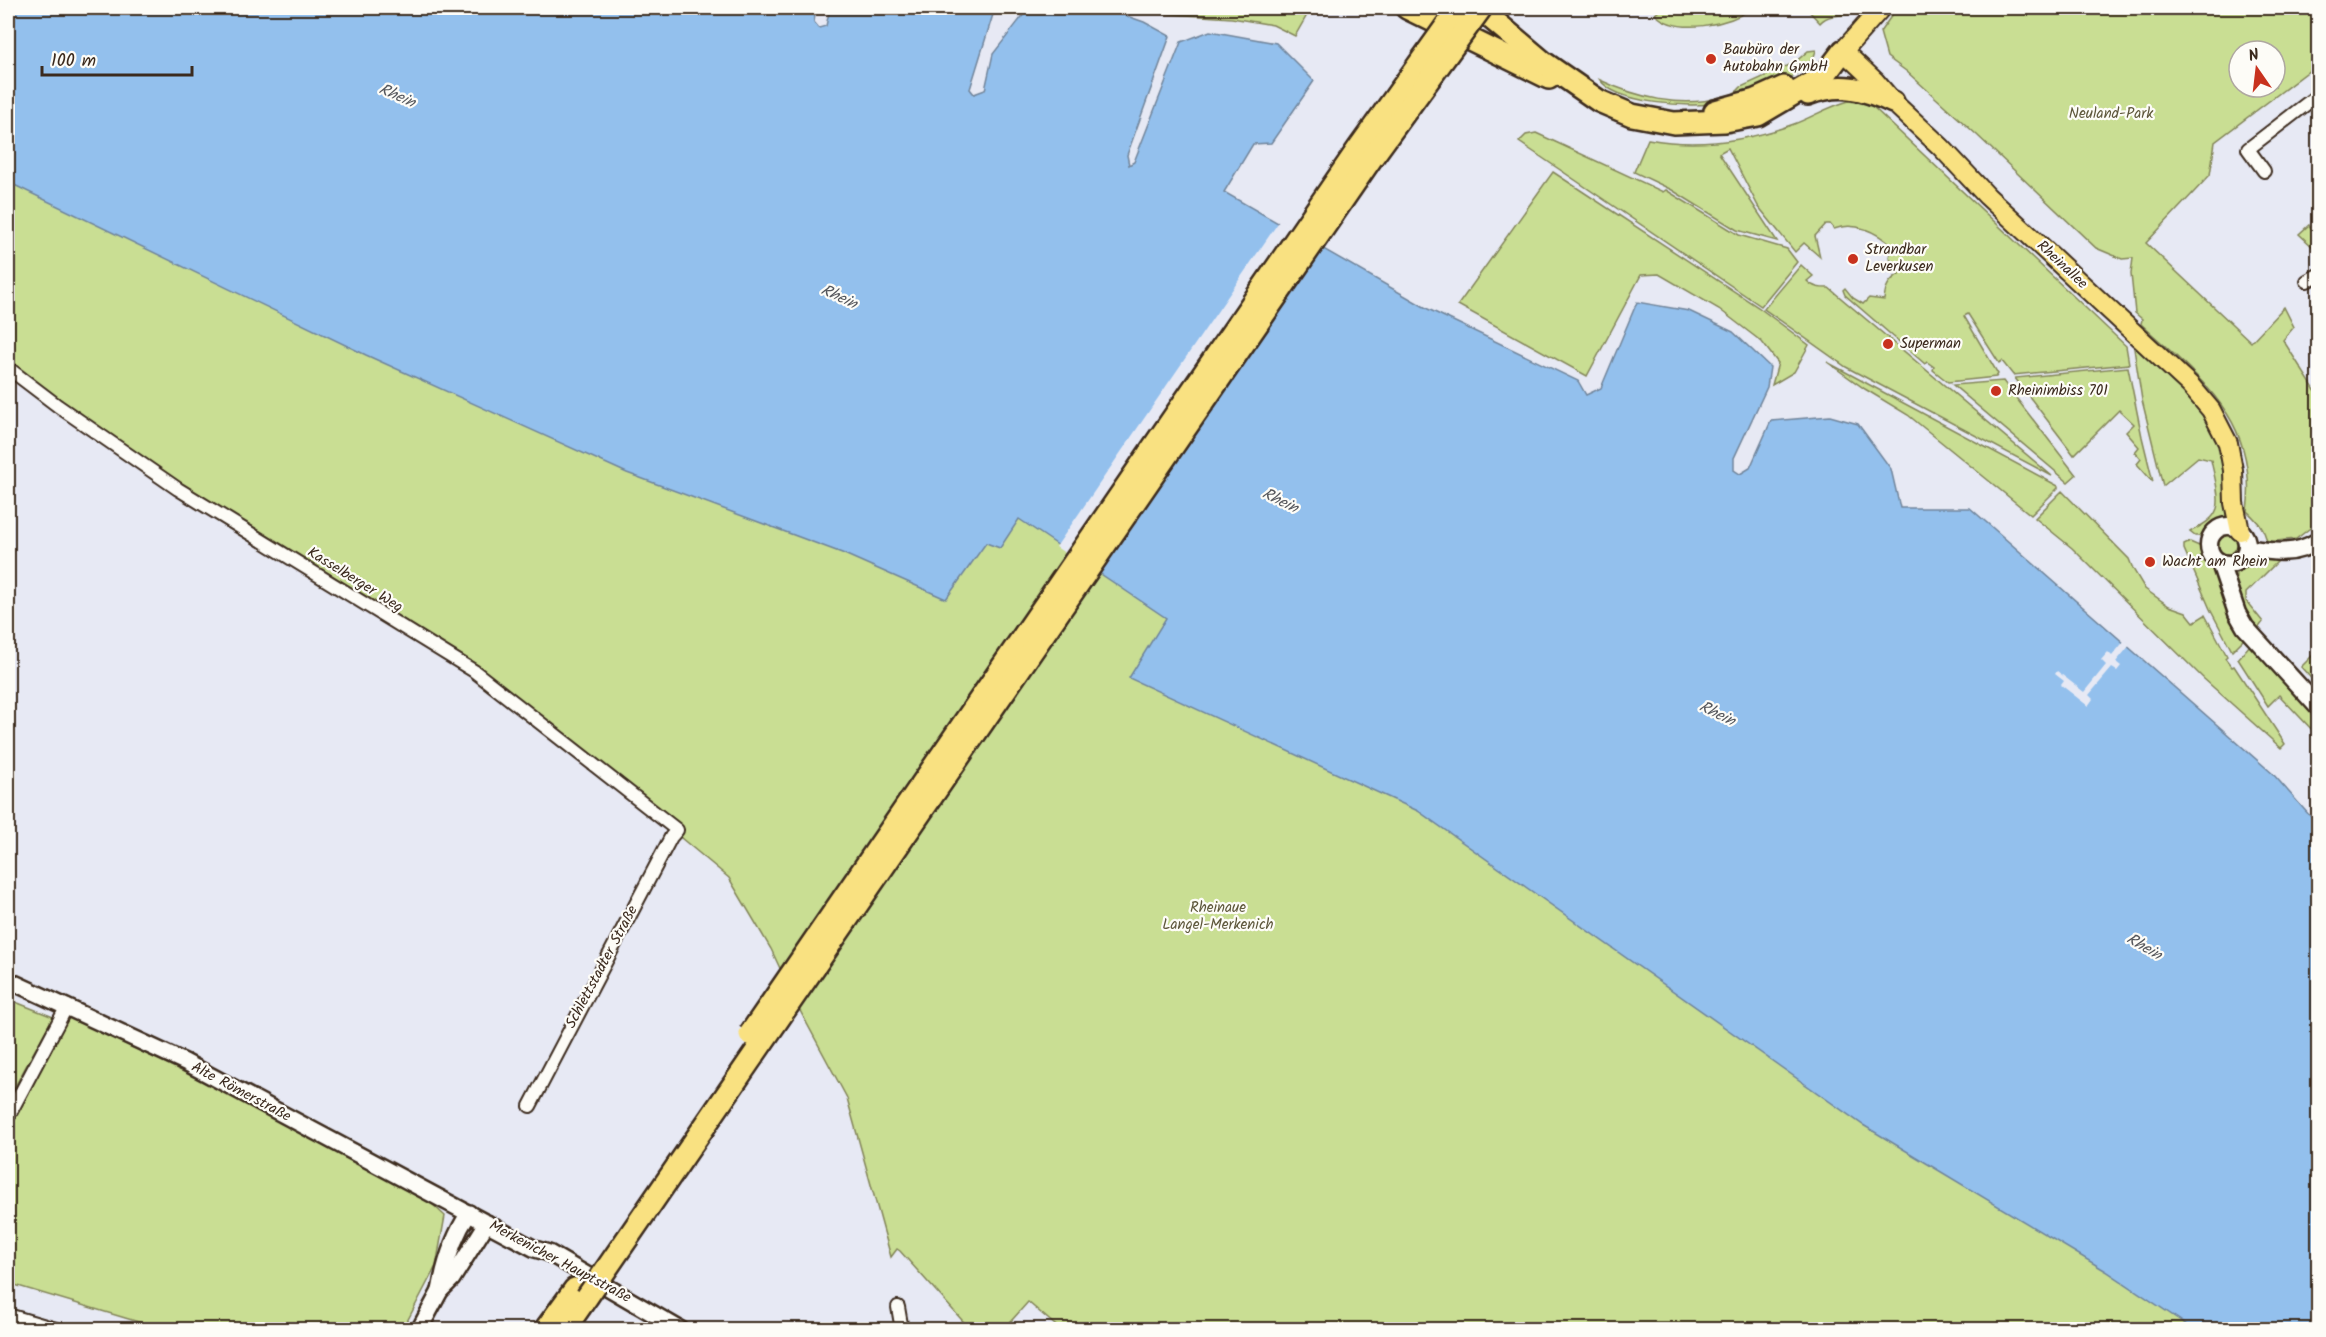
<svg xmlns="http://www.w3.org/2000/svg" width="2326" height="1337" viewBox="0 0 2326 1337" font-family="Kalam,sans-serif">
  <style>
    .green { fill: #c9de93; stroke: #828458; stroke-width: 1.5; fill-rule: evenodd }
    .water { fill: #93c0ed; stroke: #70849a; stroke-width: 1.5 }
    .pier { fill: #e7e9f4 }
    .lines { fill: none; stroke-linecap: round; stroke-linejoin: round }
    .minor-casing { stroke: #3b2a1e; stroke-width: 16 }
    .tertiary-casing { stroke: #3b2a1e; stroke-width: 20 }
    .secondary-casing { stroke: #3b2a1e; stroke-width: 21 }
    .primary-casing { stroke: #3b2a1e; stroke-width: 22 }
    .motorway-casing { stroke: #3b2a1e; stroke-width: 26 }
    .minor { stroke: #fdfcf7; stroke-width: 12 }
    .tertiary { stroke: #fdfcf7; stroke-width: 15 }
    .secondary { stroke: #fdfcf7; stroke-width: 16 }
    .primary { stroke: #f9e181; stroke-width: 18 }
    .motorway { stroke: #f9e181; stroke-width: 21 }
    .motorway-bridge-casing { stroke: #3b2a1e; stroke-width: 26; stroke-linecap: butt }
    .motorway-bridge { stroke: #f9e181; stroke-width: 21 }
    .poi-dot { fill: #c8321e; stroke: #fdfcf7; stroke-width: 2 }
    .labels { text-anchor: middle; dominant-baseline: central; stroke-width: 4.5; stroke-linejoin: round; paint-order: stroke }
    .poi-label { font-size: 15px; fill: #3b2a1e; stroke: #fdfcf7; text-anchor: start }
    .park-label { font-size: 15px; fill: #5e573b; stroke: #fdfcf7 }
    .street-label { font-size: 15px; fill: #3b2a1e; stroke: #fdfcf7 }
    .water-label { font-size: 16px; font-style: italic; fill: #55575c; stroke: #fdfcf7 }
  </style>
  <rect width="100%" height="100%" fill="#e7e9f4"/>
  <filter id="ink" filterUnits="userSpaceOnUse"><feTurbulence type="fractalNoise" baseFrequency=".0167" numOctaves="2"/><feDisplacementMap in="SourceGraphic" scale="12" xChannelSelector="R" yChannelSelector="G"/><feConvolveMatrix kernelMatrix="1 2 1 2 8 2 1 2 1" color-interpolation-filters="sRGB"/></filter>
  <g filter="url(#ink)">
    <!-- green -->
    <g class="green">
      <path d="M8,8H219L2318,1329L1061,1330L1028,1302L1004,1329H970L900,1251L897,1249L891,1257L847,1098L798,1007L771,949L729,878L645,808L470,675L263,542L8,366Z"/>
      <path d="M1146,8H1311L1295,36L1273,25L1232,18L1156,13Z"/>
      <path d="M1663,8H1752C1731,25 1676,36 1655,14Z"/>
      <path d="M1806,8H1861L1853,12L1854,14C1842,15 1828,14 1820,23Z"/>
      <path d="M1897,8H2318V64L2215,142L2210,175L2146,243L2251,342L2284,307L2294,327L2283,340L2318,395V402L2316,406L2318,409V522L2296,539L2267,542C2264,527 2257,521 2247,511C2259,420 2200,379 2141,324L2142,319L2135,313L2131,274L2133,258L2122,259L2096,248L1977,135L1906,71L1887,57L1880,32ZM2239,51H2275V87H2239Z"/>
      <path d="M1816,50C1812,77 1743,99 1719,103C1691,108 1617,104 1600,80C1636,97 1682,109 1721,97C1729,95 1736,94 1741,87L1794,63L1808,51Z"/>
      <path d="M1849,101L1870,104L2126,346L2129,364L2013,375L2002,361L1999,363L1968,314L1964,316L1998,374L1996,377L1948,382L1933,370L1934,367L1927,362L1925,364L1845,295L1843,290L1845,288L1853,298L1863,304L1869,298L1884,300C1885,288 1888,281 1899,274L1889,257L1892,246C1877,232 1855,221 1834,229L1830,224H1826L1815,236L1820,257L1804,243L1795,252L1758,206L1728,148L1719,153L1777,241L1737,230L1672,190L1634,172L1648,139C1697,148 1747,141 1794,124C1813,117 1829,106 1849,101Z"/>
      <path d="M1536,133L1663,192L1666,190L1739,235L1787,249L1797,262L1761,306L1519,142L1526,135Z"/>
      <path d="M1553,172L1758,307L1809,345L1794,372L1772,385L1778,363L1762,342L1719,309L1659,274L1641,275L1587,376L1458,305Z"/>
      <path d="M2309,225L2318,238L2317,251L2299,234Z"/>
      <path d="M1801,265L1813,276L1807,281C1814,288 1820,288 1829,288L2052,476L1846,367L1764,309Z"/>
      <path d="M2133,342L2204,410L2223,448L2229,500L2226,516L2221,524L2215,527L2208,536H2195L2190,532C2198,527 2212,521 2216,511C2222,500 2213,472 2211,460L2198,457L2163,486L2142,400Z"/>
      <path d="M1827,362L2058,486V488L2031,515L1908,415L1865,389Z"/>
      <path d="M2128,367L2142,437L2153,482L2137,464L2141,459L2135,452L2139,447L2126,432L2134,424L2119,410L2074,455L2015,378Z"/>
      <path d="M2003,381L2076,475L2068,482L1953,385Z"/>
      <path d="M2062,491L2129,559L2133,569L2145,589L2169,606L2186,612L2194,622L2205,615L2227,656L2225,658L2232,667L2234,666L2285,744L2281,748L2204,679L2072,548L2035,518Z"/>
      <circle cx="2227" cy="544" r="10"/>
      <path d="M2190,542L2206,549L2209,558L2217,567L2245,638L2232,651L2210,609L2184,549V545Z"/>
      <path d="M2255,558L2273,559L2277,562L2246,593V601L2263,622L2257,630C2246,612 2216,564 2255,558Z"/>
      <path d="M2250,645L2318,716V736L2279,695L2268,706L2238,659Z"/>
      <path d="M2316,652L2318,653V686L2301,667Z"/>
      <path d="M8,999L53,1017L8,1099Z"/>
      <path d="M68,1016L225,1092L431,1203L445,1216L436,1266L403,1329H162L8,1283V1130Z"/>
    </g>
    <!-- water -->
    <path class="water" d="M8,8H816L814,22L819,28L826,26L830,8H995L970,89L974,94L985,90L993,54L1028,9L1104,8L1144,22L1170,36L1127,155L1129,165L1134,162L1181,42L1210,31L1276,43L1314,81L1271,143L1253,144L1224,192L1428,309L1578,381L1586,395L1601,388L1637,302L1689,311L1733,332L1770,367L1767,387L1734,458V470L1740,474L1750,468L1771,421L1830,416L1858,424L1891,469L1900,508H1970L2273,774L2318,825V1329H2193L2106,1271L1863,1125L1418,811L1129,678L1166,618L1019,519L1000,548L986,543L946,599L842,553L627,473L366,355L8,182Z"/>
    <!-- pier -->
    <g class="pier">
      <path d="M1280,220L1325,246L1099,576L1056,547Z"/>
      <path d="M2125,640L2130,645L2116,662L2121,666L2117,671L2112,668L2089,695L2093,699L2088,706L2061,685L2064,681L2055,674L2057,671L2084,692L2106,665L2101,660L2108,652L2112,656Z"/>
    </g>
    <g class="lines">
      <!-- minor casing -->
      <g class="minor-casing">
        <g id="minor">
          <path d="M2264,171L2248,149L2318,95"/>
          <path d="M2307,281L2318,275"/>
          <path d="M8,368L58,406L178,489L474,671L677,830L671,837L530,1106"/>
          <path d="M8,1117L67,1006"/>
          <path d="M898,1307L902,1330"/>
          <path d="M8,1315L59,1330"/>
        </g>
      </g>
      <!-- tertiary casing -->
      <g class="tertiary-casing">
        <g id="tertiary">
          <path d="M8,980L185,1062L535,1249L549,1253L681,1330"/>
          <path d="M440,1291C445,1262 453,1237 469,1213"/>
          <path d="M419,1330L440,1291L452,1279L487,1223"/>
        </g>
      </g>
      <!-- secondary casing -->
      <g class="secondary-casing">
        <g id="secondary">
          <circle cx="2228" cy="545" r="19"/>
          <path d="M2247,548C2273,552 2295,556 2318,541"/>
          <path d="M2220,563L2237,613L2245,627L2318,707"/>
        </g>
      </g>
      <!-- primary casing -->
      <g class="primary-casing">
        <path id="primary" d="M1881,8L1843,51L1875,81L1893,102L1941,147L1987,196L2190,385L2211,410L2228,443L2233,470L2234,503L2240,531"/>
      </g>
      <!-- motorway casing -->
      <g class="motorway-casing">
        <g id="motorway">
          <path d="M1407,8L1549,78"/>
          <path d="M1479,8L1543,62L1599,101L1632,115L1674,123L1725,121L1758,115L1824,76L1843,51"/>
          <path d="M1808,94C1839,82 1864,88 1893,102"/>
          <path d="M1715,111L1755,100L1784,87"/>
          <path d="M545,1330L575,1289"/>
          <path d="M564,1330L587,1297"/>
        </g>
      </g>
      <!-- minor -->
      <use href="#minor" class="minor"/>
      <!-- tertiary -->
      <use href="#tertiary" class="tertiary"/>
      <!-- secondary -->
      <use href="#secondary" class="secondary"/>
      <!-- primary -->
      <use href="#primary" class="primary"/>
      <!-- motorway -->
      <use href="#motorway" class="motorway"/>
      <!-- motorway-bridge casing -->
      <g class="motorway-bridge-casing">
        <g id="motorway-bridge">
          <path d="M750,1034L1358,149L1459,8"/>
          <path d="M587,1297L1371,159L1481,8"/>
        </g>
      </g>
      <!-- motorway-bridge -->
      <use href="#motorway-bridge" class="motorway-bridge"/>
    </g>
  </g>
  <!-- markers -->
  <g class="poi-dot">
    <circle cx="1711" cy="59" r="6"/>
    <circle cx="1853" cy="259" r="6"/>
    <circle cx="1888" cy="344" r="6"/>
    <circle cx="1996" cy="391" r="6"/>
    <circle cx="2150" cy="562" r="6"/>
  </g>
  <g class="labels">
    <!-- poi labels -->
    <g class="poi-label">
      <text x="1723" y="50">Baubüro der<tspan x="1723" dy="17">Autobahn GmbH</tspan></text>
      <text x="1865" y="250">Strandbar<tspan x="1865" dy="17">Leverkusen</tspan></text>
      <text x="1900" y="344">Superman</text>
      <text x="2008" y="391">Rheinimbiss 701</text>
      <text x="2162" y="562">Wacht am Rhein</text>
    </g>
    <!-- park labels -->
    <g class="park-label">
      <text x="2111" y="114">Neuland-Park</text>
      <text x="1218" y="908">Rheinaue<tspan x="1218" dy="17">Langel-Merkenich</tspan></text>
    </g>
    <!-- street labels -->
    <g class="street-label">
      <text transform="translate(2062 265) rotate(43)">Rheinallee</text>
      <text transform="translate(355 580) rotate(32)">Kasselberger Weg</text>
      <text transform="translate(602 967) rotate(-62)">Schlettstadter Straße</text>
      <text transform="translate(241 1092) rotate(28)">Alte Römerstraße</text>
      <text transform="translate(560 1262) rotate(28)">Merkenicher Hauptstraße</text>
    </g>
    <!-- water labels -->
    <g class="water-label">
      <text transform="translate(397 96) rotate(24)">Rhein</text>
      <text transform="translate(839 297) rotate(25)">Rhein</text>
      <text transform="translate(1280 501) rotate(26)">Rhein</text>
      <text transform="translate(1717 714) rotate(26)">Rhein</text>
      <text transform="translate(2144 947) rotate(30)">Rhein</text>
    </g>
  </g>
  <!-- margin -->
  <rect width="2326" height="1337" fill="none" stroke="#fdfcf7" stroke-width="30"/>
  <rect x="15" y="15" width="2296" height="1307" fill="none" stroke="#3b2a1e" stroke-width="2" filter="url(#ink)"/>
  <!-- north arrow -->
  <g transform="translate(2257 69) rotate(346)"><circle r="28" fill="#fdfcf7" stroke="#afa8a0" stroke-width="1.5"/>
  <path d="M0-4.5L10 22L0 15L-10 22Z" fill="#c8321e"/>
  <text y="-9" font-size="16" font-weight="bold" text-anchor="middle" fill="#3b2a1e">N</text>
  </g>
  <!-- scale -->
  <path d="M42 66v9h150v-9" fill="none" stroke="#3b2a1e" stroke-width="3"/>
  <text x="51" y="66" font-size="18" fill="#3b2a1e" stroke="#fdfcf7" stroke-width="4.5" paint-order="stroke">100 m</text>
</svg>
